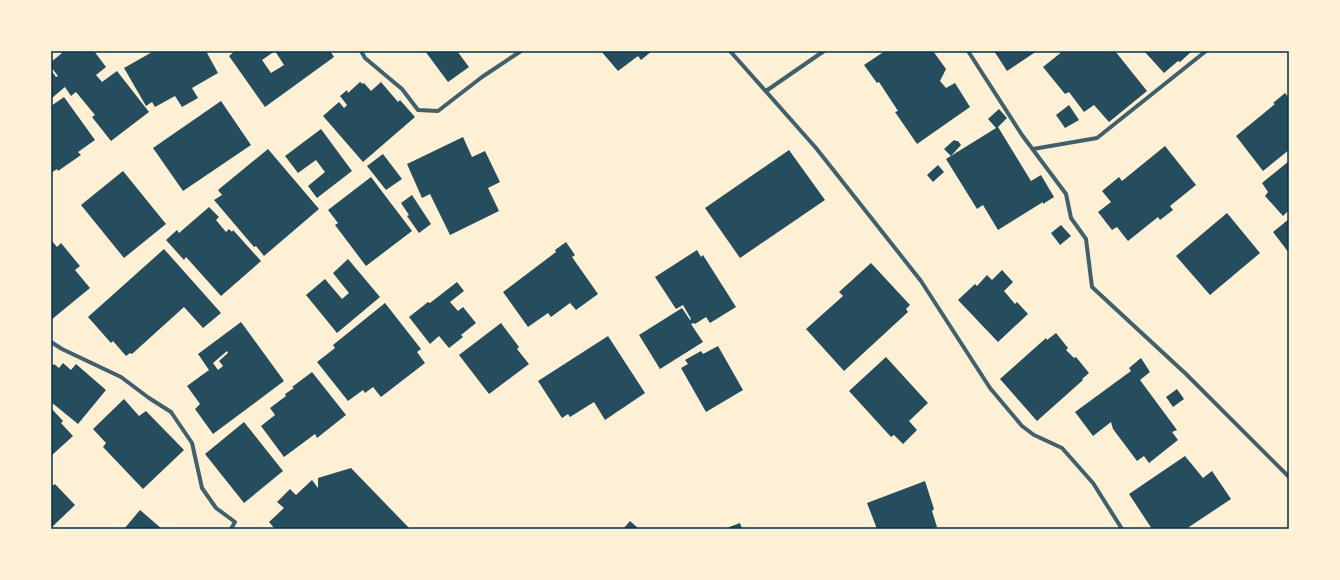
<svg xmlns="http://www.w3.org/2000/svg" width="1340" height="580" viewBox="0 0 1340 580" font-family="'PT Sans Narrow',sans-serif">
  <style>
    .building { fill: #264d5e; fill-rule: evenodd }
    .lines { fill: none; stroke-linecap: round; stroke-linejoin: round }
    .minor { stroke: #3f606c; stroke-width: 4 }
    .neatline { fill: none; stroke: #003049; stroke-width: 1.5 }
  </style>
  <rect width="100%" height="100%" fill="#fdf0d5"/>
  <!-- building -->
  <g class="building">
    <path d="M60,51H94L106,67L96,75L102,82L117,71L149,112L111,141L92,117L95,115L76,92L71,96L65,87L52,98L51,97V70L56,77L58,76L51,67V62L62,53Z"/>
    <path d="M154,51H206L218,73L192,88L198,98L182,107L175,96L155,107L152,102L146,106L124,68Z"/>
    <path d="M235,51H275L262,60L271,73L284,65L275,51H330L334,57L265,107L229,56Z"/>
    <path d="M425,51H457L469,67L448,82Z"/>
    <path d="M601,51H652L641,60L638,56L618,71Z"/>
    <path d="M885,51H933L946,69L940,81L946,88L955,83L970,107L917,144L895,112L898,111L879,82L877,83L864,65Z"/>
    <path d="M994,51H1037L1007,71Z"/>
    <path d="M1063,51H1115L1147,91L1109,122L1094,105L1084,112L1069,92L1065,94L1043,67Z"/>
    <path d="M1144,51H1192L1180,62L1178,61L1164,73Z"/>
    <path d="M360,82L363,84L364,83L371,91L381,82L398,102L400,100L415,117L363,162L323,116L339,102L344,108L347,105L340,96L347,90L348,93Z"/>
    <path d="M1285,93L1289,98V150L1263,171L1236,136L1275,104L1273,103Z"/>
    <path d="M64,97L95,140L78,152L81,155L58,171L57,169L51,173V106Z"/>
    <path d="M221,101L251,145L183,191L153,148Z"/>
    <path d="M1069,105L1079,120L1065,128L1056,115Z"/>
    <path d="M999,109L1007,118L998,127L1031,181L1041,175L1054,197L1043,204V202L998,230L983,205L977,209L946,159L996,128L988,119Z"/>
    <path d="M321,129L352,171L317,198L308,186L325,172L316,160L298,173L285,156Z"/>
    <path d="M463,137L472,157L485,151L500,182L488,188L499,211L450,235L430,194L422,198L407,164Z"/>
    <path d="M954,140L956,141H958L961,145L951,156L944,149Z"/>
    <path d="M1165,146L1196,185L1170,206L1173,210L1160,220L1158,217L1128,241L1117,227L1112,230L1098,212L1111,202L1102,191L1119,177L1122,181Z"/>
    <path d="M268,149L319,209L264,256L256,246L254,247L214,200L222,195L218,190Z"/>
    <path d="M789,150L825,200L740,258L705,208Z"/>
    <path d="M383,154L402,179L386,190L367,166Z"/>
    <path d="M1289,161V210L1283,216L1265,196L1268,192L1262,183Z"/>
    <path d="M938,165L944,172L933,182L927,175Z"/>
    <path d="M123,171L166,224L124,258L81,205Z"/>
    <path d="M371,177L412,231L366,266L335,225L338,223L328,210Z"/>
    <path d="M412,195L431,224L419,233L407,216L409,215L401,203Z"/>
    <path d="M209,207L219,217L216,220L226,232L229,229L232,232L233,230L261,261L221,296L186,257L184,260L166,240L177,230L179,233Z"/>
    <path d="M1227,213L1260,253L1210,295L1176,256Z"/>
    <path d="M1289,219V253L1273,232Z"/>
    <path d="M1061,225L1071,236L1060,245L1051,233Z"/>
    <path d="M51,240L57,247L61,243L80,266L75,270L90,288L51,320Z"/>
    <path d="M566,242L575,255L572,257L598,294L576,310L570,303L551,317L548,313L528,327L503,292L556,252L555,250Z"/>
    <path d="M164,249L221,313L203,328L184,307L132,354L130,353L126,356L113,341L111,343L88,317Z"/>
    <path d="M697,250L701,257L703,255L736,307L710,323L706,317L695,324L694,323L691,324L703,342L660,369L639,335L682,308L690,320L691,319L683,305L676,309L655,277Z"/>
    <path d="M348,259L380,297L337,333L306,295L325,279L342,299L349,293L333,273Z"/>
    <path d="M871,263L910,305L906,309L908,312L844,371L806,329L843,296L839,292Z"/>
    <path d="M1002,270L1013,282L1004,291L1015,304L1017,302L1028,314L998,342L958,300L975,284L977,286L987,275L992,280Z"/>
    <path d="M457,282L464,291L450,302L458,311L463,307L476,323L461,335L463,337L449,348L439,336L430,344L409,317L428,302L430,303Z"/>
    <path d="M385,303L421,349L417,352L425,363L381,397L373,387L365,393L363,390L348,401L317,362L335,348L333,345Z"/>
    <path d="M241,322L284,381L213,434L195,409L200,404L187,386L209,370L198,354ZM227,351L228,353L219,361L223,366L218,370L213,363Z"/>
    <path d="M501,323L519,347L517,349L529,364L489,394L459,355Z"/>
    <path d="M1056,333L1068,348L1066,350L1074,358L1076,357L1089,373L1082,379L1083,380L1037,421L1000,379L1046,338L1047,340Z"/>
    <path d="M608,336L645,393L605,420L594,402L570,417L568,414L562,418L538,381Z"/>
    <path d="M718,346L743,390L706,412L681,368L688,364L685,360L701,351L703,354Z"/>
    <path d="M886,357L928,403L909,421L917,430L903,444L894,435L891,437L849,391Z"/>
    <path d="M1141,358L1150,372L1140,380L1177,430L1172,432L1178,440L1149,463L1144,456L1137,461L1113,429L1111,422L1093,436L1075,412L1131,371L1129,368Z"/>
    <path d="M63,363L71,370L76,364L106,390L78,424L51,402V367L54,364L59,368Z"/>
    <path d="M312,372L346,415L317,438L315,434L284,457L261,426L275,415L270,408L286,396L285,394L294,388L292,387Z"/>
    <path d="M1177,389L1184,399L1173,407L1166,397Z"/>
    <path d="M124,399L139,416L146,411L184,450L143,489L103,447L106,443L93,429Z"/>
    <path d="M51,408L63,421L61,423L73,436L51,456Z"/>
    <path d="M244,422L283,471L244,503L205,454Z"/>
    <path d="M1185,456L1203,478L1212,471L1231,499L1186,529H1152L1129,494Z"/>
    <path d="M351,468L410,529H275L269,522L284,508L277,502L290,489L296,495L312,480L318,488V478Z"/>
    <path d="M925,481L934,509L932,511L937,527L931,529H877L867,503Z"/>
    <path d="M55,484L75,505L51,528V487Z"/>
    <path d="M140,510L162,529H124Z"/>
    <path d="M630,521L639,529H623Z"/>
    <path d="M740,523L742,529H724Z"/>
  </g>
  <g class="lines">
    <!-- minor -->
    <g class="minor">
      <path d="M361,51L365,58L402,89L418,110L438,111L482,77L521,51"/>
      <path d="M730,51L816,148L921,281L990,388L1022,426L1034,435L1062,448L1093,483L1122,529"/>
      <path d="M968,51L1022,135L1066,194L1071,218L1086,239L1092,287L1186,374L1289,477"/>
      <path d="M766,91L824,51"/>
      <path d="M1033,149L1097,138L1206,51"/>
      <path d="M51,342L62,349L121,377L149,398L171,412L192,443L202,488L216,508L235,522L231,529"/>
    </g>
  </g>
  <!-- border -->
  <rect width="1340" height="580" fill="none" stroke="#fdf0d5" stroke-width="104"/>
  <rect x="52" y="52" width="1236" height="476" class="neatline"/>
</svg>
